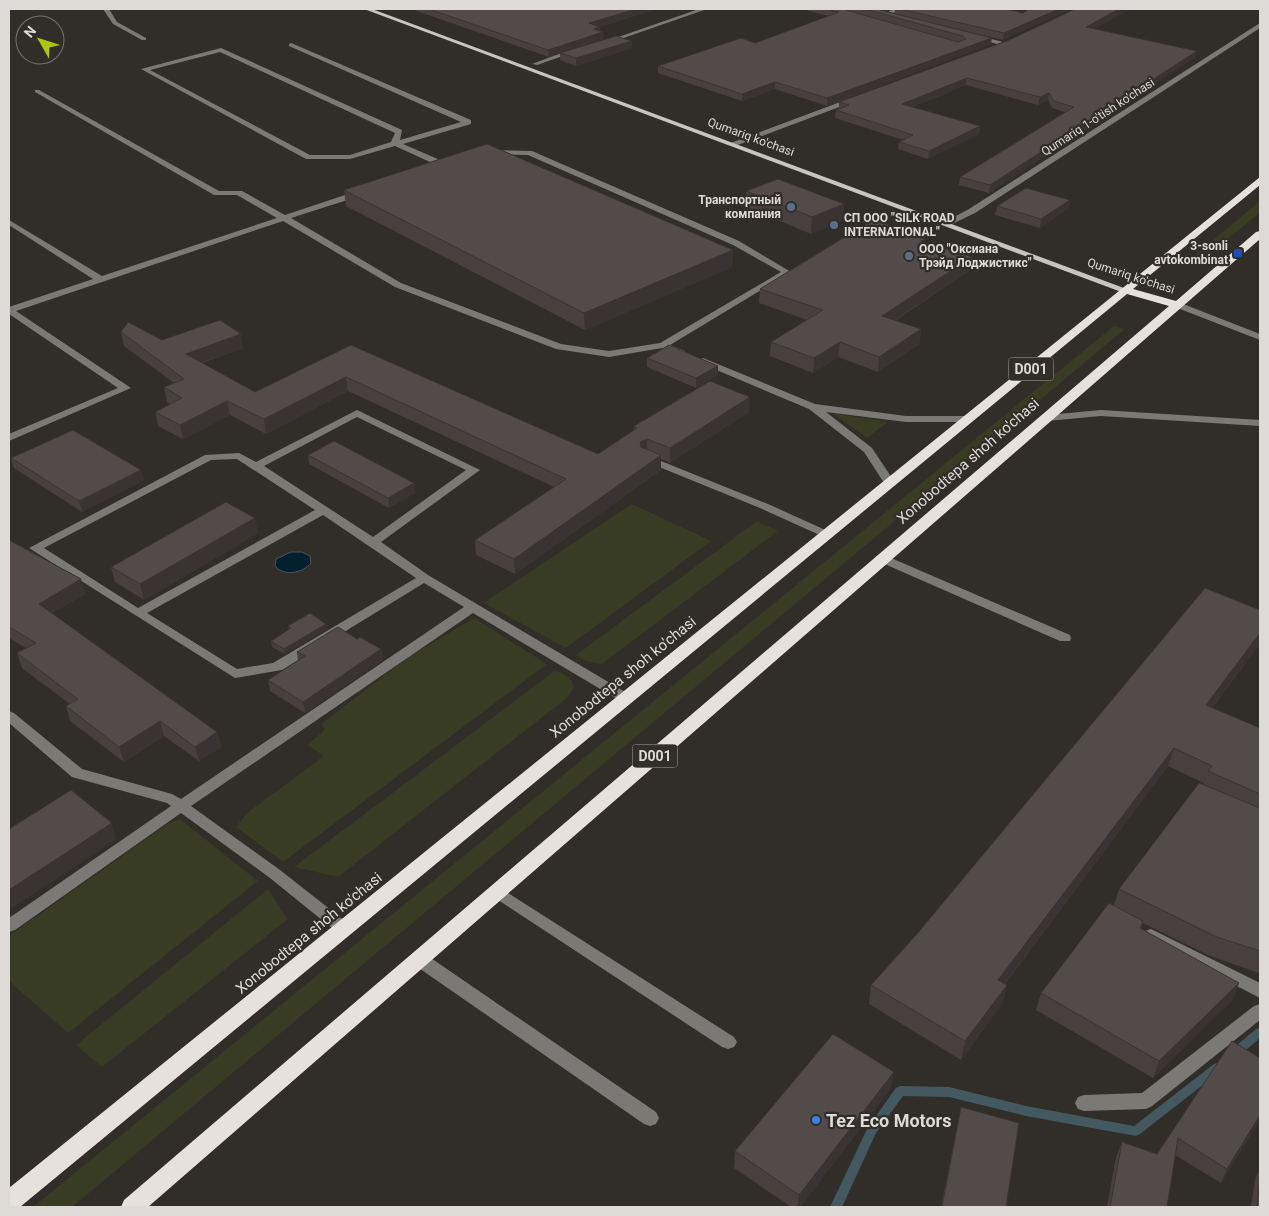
<svg xmlns="http://www.w3.org/2000/svg" width="1269" height="1216" viewBox="0 0 1269 1216" font-family="Roboto,sans-serif">
  <style>
    .green { fill: #383c23 }
    .water { fill: #02202d; stroke: #445860 }
    .lines { fill: none; stroke-linecap: round; stroke-linejoin: round }
    .stream { fill: #445860; fill-rule: evenodd }
    .minor { fill: #7b7976; fill-rule: evenodd }
    .major { fill: #c8c4bf; fill-rule: evenodd }
    .highway { fill: #e7e1dc; fill-rule: evenodd }
    .wall { fill: #47403f }
    .shaded-wall { fill: #393433 }
    .building { fill: #524b49; stroke: #393433 }
    .service-dot { fill: #5c6f8a; stroke: #312d29; stroke-width: 2 }
    .transit-dot { fill: #1a4fb4; stroke: #312d29; stroke-width: 2 }
    .shop-dot { fill: #3f7fe0; stroke: #312d29; stroke-width: 2 }
    .labels { text-anchor: middle; dominant-baseline: central; stroke-width: 4.5; stroke-linejoin: round; paint-order: stroke }
    .far-street-label { font-size: 12px; fill: #dddad8; stroke: #312d29 }
    .far-poi-label { font-size: 12px; font-weight: bold; fill: #dddad8; stroke: #312d29; text-anchor: end }
    .shield { fill: #312d29; stroke: #a9a6a4; stroke-width: 1 }
    .shield-label { font-size: 14px; font-weight: bold; fill: #dddad8 }
    .street-label { font-size: 15px; fill: #dddad8; stroke: #312d29 }
    .near-poi-label { font-size: 18px; font-weight: bold; fill: #dddad8; stroke: #312d29; text-anchor: start }
  </style>
  <rect width="100%" height="100%" fill="#312d29"/>
  <!-- green -->
  <g class="green">
    <path d="M1260,201V212L1196,266L1186,263Z"/>
    <path d="M1114,326L1125,329L72,1207H33Z"/>
    <path d="M832,413L888,422L867,438Z"/>
    <path d="M632,504L711,541L566,648L484,603Z"/>
    <path d="M757,521L778,531L602,664L586,661L576,655Z"/>
    <path d="M474,618L547,664L283,862L236,827L247,813L324,756L307,745L325,730L321,724L410,656Z"/>
    <path d="M556,670L567,676L572,681L574,687L568,697L338,877L294,867Z"/>
    <path d="M180,819L258,881L68,1033L9,981V936L167,824Z"/>
    <path d="M268,889L288,919L102,1067L76,1045Z"/>
  </g>
  <!-- water -->
  <path class="water" d="M291,552H302L310,556L311,563C303,573 284,577 275,566L276,559Z"/>
  <g class="lines">
    <!-- stream -->
    <g class="stream">
      <path d="M1260,1028V1038L1239,1056L1235,1057L1231,1056L1230,1053L1231,1050L1256,1029Z"/>
      <path d="M1218,1063L1222,1064L1223,1067L1222,1070L1140,1134L1136,1136L1026,1116L949,1097L903,1096L876,1133L842,1207H830L868,1127L896,1088L900,1086L949,1087L1026,1106L1134,1126L1214,1064Z"/>
    </g>
    <!-- minor -->
    <g class="minor">
      <path d="M103,9H109L117,22L146,38V40H142L113,24Z"/>
      <path d="M699,9H707L609,43L604,42Z"/>
      <path d="M893,9H900L890,15L895,17V19L881,16Z"/>
      <path d="M1260,23V28L975,213L948,226L941,224L969,209Z"/>
      <path d="M976,35L1007,43L1008,44L1005,46L974,38L973,37Z"/>
      <path d="M291,43L471,120V124L403,144L447,163V167H441L395,146L350,159H306L141,69L221,48L402,130L400,140L461,122L289,46V44ZM220,52L395,133L391,142L350,155H310L150,70Z"/>
      <path d="M575,48L578,50L577,51L537,65L532,64Z"/>
      <path d="M35,90H39L219,191H242L285,215L357,191H363V195L291,218L401,283L561,344L609,351L660,343L781,272L733,245L528,155L488,154H485V150L532,151L739,241L791,272L670,345L685,351V355H679L662,348L609,357L556,349L395,287L283,221L16,311L131,388L9,441V434L118,388L9,314V307L93,279L9,225V220L102,276L277,218L237,195H214L35,92Z"/>
      <path d="M851,98L858,100L735,146L728,144Z"/>
      <path d="M1178,302L1260,334V340L1175,307V303Z"/>
      <path d="M703,358L815,404L906,416H969L974,419L969,422H906L826,412L872,448L896,484L890,487L886,486L864,452L809,409L700,363L698,361Z"/>
      <path d="M357,410L480,470L381,542L428,575L632,696L634,699L632,702H622L473,613L191,806L280,870L350,925L352,929L350,933L344,935L338,933L270,878L181,813L15,930L9,932V918L171,806L167,803L72,777L9,723V711L14,713L82,769L172,794L181,799L464,607L424,583L282,670L235,678L29,548L205,455L239,453L256,462ZM357,417L466,470L373,537L264,466ZM237,459L315,510L138,608L44,548L211,460ZM323,515L416,578L273,663L237,669L147,613Z"/>
      <path d="M1101,410L1260,420V426L1101,416L1047,421L1042,418L1047,415Z"/>
      <path d="M646,455L768,504L832,533L834,535L832,537H824L760,508L642,460L641,458Z"/>
      <path d="M884,555L1070,635L1071,638L1070,641H1060L880,562L878,559L880,556Z"/>
      <path d="M497,886L734,1037L737,1042L734,1047L728,1049L722,1047L492,896L489,892L492,888Z"/>
      <path d="M1151,929L1260,983V998L1145,939L1143,935L1145,931Z"/>
      <path d="M419,952L425,954L656,1112L659,1118L656,1124L650,1126L644,1124L413,964L411,959L413,954Z"/>
      <path d="M1260,1004V1020L1152,1106L1146,1109L1084,1111L1078,1109L1075,1103L1078,1097L1084,1095L1142,1093L1254,1006Z"/>
    </g>
    <!-- major -->
    <path class="major" d="M364,9H372L1132,291L1130,293H1124Z"/>
    <!-- highway -->
    <path class="highway" d="M1260,177V185L1133,289L1176,301L1256,232L1260,231V239L148,1207H121L124,1200L1169,306L1127,294L20,1207H9V1188Z"/>
  </g>
  <!-- wall -->
  <g class="wall">
    <path d="M411,9H657L599,27L600,31L603,32V39L549,57Z"/>
    <path d="M802,9H890L885,12L895,14V9H1007L1023,13L1003,40L939,25L991,44L827,106L775,89L742,101L658,73V66L755,43L828,16Z"/>
    <path d="M1075,9H1130L1094,29L1195,57L989,193L959,185L960,177L1065,112L1052,108L1048,100L1038,105L966,85L912,107L980,126L979,134L928,159L898,149L899,142L903,140L835,118L836,110L839,109V102L1009,40Z"/>
    <path d="M632,48L576,66L560,60V53Z"/>
    <path d="M344,190L733,250L732,267L585,330L346,206Z"/>
    <path d="M746,191L844,204L842,220L811,234L746,207Z"/>
    <path d="M997,206L1069,208L1040,228L995,215Z"/>
    <path d="M926,242L972,257L970,270L895,321L921,329L919,344L878,372L838,357L813,373L770,356L771,342L807,320L759,303L760,289Z"/>
    <path d="M121,332L162,340L243,348L202,363L255,392L351,345L598,454L634,430V426L749,412L670,463L661,459V470L515,574L476,555L475,540L554,487L348,391L266,434L230,415L183,439L158,426L155,412L171,404L167,402L164,387L174,383L124,346Z"/>
    <path d="M647,358L718,375L696,388L647,367Z"/>
    <path d="M308,455L415,493L389,508L309,464Z"/>
    <path d="M11,458L144,480L82,512L14,468Z"/>
    <path d="M258,533L144,600L115,582L111,567Z"/>
    <path d="M9,540L81,579L85,594L52,613L217,732L221,747L199,761L164,736L124,762L70,721L66,706L70,704L22,668L17,653L26,648L9,638Z"/>
    <path d="M1260,610V644L1212,708L1260,728V972L1259,973L1210,956L1143,923L1141,929L1239,983L1232,1000L1153,1078L1036,1010L1041,993L1114,905L1119,889L1203,784L1204,783L1168,766L1005,984L1007,985L1002,1004L961,1060L869,1004L871,985Z"/>
    <path d="M326,624L327,629L285,654L272,647L271,641L289,630L288,626Z"/>
    <path d="M357,639L381,649L383,660L305,713L270,691L268,680L298,661L297,652Z"/>
    <path d="M1260,1058V1119L1221,1183L1175,1155L1167,1207H1107L1116,1157L1122,1142L1157,1154Z"/>
    <path d="M891,1088L800,1207H791L734,1168L735,1151Z"/>
    <path d="M961,1107L1006,1207H941Z"/>
    <path d="M1260,1168V1207H1251L1255,1180Z"/>
  </g>
  <!-- shaded-wall -->
  <g class="shaded-wall">
    <path d="M636,9H657L589,30V23Z"/>
    <path d="M880,9H890L882,14L880,13Z"/>
    <path d="M1059,9H1072L1003,40L1004,33Z"/>
    <path d="M1119,9H1130L1085,34L1086,27Z"/>
    <path d="M600,27V33L603,32V39L549,57L548,50L594,29Z"/>
    <path d="M992,38L991,44L827,106V98Z"/>
    <path d="M632,41V48L576,66V58Z"/>
    <path d="M1197,51L1195,57L989,193L990,185Z"/>
    <path d="M967,78L966,85L901,111L902,104Z"/>
    <path d="M775,82V89L742,101V94Z"/>
    <path d="M1049,93L1048,100L1038,105L1040,97Z"/>
    <path d="M980,126L979,134L928,159L929,151Z"/>
    <path d="M1070,200L1069,208L1040,228L1041,219Z"/>
    <path d="M844,204L842,220L811,234L812,217Z"/>
    <path d="M733,250L732,267L585,330L584,313Z"/>
    <path d="M972,257L970,270L880,330L882,316Z"/>
    <path d="M921,329L919,344L878,372L879,357Z"/>
    <path d="M241,334L243,348L188,367L186,354Z"/>
    <path d="M840,342L838,357L813,373L814,358Z"/>
    <path d="M718,366V375L696,388V378Z"/>
    <path d="M346,377L348,391L266,434L264,419Z"/>
    <path d="M750,397L749,412L670,463V448Z"/>
    <path d="M227,401L230,415L183,439L180,425Z"/>
    <path d="M647,439V453L640,456V442Z"/>
    <path d="M661,455V470L515,574L514,559Z"/>
    <path d="M141,470L144,480L82,512L79,501Z"/>
    <path d="M414,483L415,493L389,508L388,498Z"/>
    <path d="M255,518L258,533L144,600L140,584Z"/>
    <path d="M81,579L85,594L44,618L39,604Z"/>
    <path d="M326,624L327,629L285,654L284,649Z"/>
    <path d="M1260,633V644L1200,723L1206,705Z"/>
    <path d="M381,649L383,660L305,713L303,702Z"/>
    <path d="M160,721L164,736L124,762L119,747Z"/>
    <path d="M217,732L221,747L199,761L195,747Z"/>
    <path d="M1174,748L1168,766L993,999L998,980Z"/>
    <path d="M112,823L116,839L9,910V890Z"/>
    <path d="M1239,983L1232,1000L1153,1078L1159,1061Z"/>
    <path d="M1007,985L1002,1004L961,1060L965,1041Z"/>
    <path d="M894,1072L891,1088L800,1207H797L799,1195Z"/>
    <path d="M1260,1115V1119L1221,1183L1227,1169Z"/>
  </g>
  <!-- building -->
  <g class="building">
    <path d="M429,9H636L589,23L600,27L594,29L603,32L548,50Z"/>
    <path d="M827,9H847L846,10L958,42L966,39L963,36L865,9H880V10L992,38L827,98L775,82L742,94L658,66L741,38L755,43L839,12Z"/>
    <path d="M900,9H1007L1023,13L1029,9H1059L1004,33Z"/>
    <path d="M1075,9H1119L1086,27L1197,51L990,185L960,177L1074,107L1054,101L1049,93L1040,97L967,78L902,104L980,126L929,151L899,142L913,135L836,110L849,105L839,102L1009,40Z"/>
    <path d="M616,36L632,41L576,58L560,53Z"/>
    <path d="M487,144L733,250L584,313L344,190Z"/>
    <path d="M778,179L844,204L812,217L746,191Z"/>
    <path d="M1026,188L1070,200L1041,219L997,206Z"/>
    <path d="M874,219L926,239L921,241L972,257L882,316L921,329L879,357L840,342L814,358L771,342L823,310L760,289Z"/>
    <path d="M220,320L241,334L186,354L255,392L351,345L598,454L637,428L634,426L710,381L750,397L670,448L647,439L640,442L641,447L661,455L514,559L475,540L566,479L346,377L264,419L227,401L180,425L155,412L182,398L164,387L184,379L121,332L128,322L162,340Z"/>
    <path d="M669,345L718,366L696,378L647,358Z"/>
    <path d="M73,430L141,470L79,501L11,458Z"/>
    <path d="M334,441L414,483L388,498L308,455Z"/>
    <path d="M226,502L255,518L140,584L111,567Z"/>
    <path d="M9,540L81,579L39,604L217,732L195,747L160,721L119,747L66,706L78,699L17,653L36,643L9,627Z"/>
    <path d="M1205,588L1260,610V633L1206,705L1260,728V794L1208,771L1212,766L1174,748L998,980L1007,985L965,1041L871,985L916,935Z"/>
    <path d="M310,613L326,624L284,649L271,641L291,628L288,626Z"/>
    <path d="M338,627L357,639L360,637L381,649L303,702L268,680L305,656L297,652Z"/>
    <path d="M1199,783L1260,808V951L1217,937L1119,889Z"/>
    <path d="M71,790L112,823L9,890V829Z"/>
    <path d="M1109,903L1143,921L1140,928L1239,983L1159,1061L1041,993Z"/>
    <path d="M833,1034L894,1072L799,1195L735,1151Z"/>
    <path d="M1232,1041L1260,1058V1115L1227,1169L1178,1138L1167,1207H1110L1122,1142L1157,1154Z"/>
    <path d="M961,1107L1019,1123L1006,1207H942Z"/>
    <path d="M1260,1178V1207H1257Z"/>
  </g>
  <!-- markers -->
  <g class="service-dot">
    <circle cx="791" cy="207" r="5"/>
    <circle cx="834" cy="225" r="5"/>
    <circle cx="909" cy="256" r="5"/>
  </g>
  <rect class="transit-dot" x="1233" y="248" width="10" height="10" rx="2.5"/>
  <circle class="shop-dot" cx="816" cy="1120" r="5"/>
  <g class="labels">
    <!-- far-street labels -->
    <g class="far-street-label">
      <text transform="translate(1098 117) rotate(-33)">Qumariq 1-o'tish ko'chasi</text>
      <text transform="translate(751 137) rotate(20)">Qumariq ko'chasi</text>
      <text transform="translate(1131 276) rotate(18)">Qumariq ko'chasi</text>
    </g>
    <!-- far-poi labels -->
    <g class="far-poi-label">
      <text x="781" y="200">Транспортный<tspan x="781" dy="14">компания</tspan></text>
      <text x="844" y="218" text-anchor="start">СП ООО "SILK ROAD<tspan x="844" dy="14">INTERNATIONAL"</tspan></text>
      <text x="1228" y="246">3-sonli<tspan x="1228" dy="14">avtokombinat</tspan></text>
      <text x="919" y="249" text-anchor="start">ООО "Оксиана<tspan x="919" dy="14">Трэйд Лоджистикс"</tspan></text>
    </g>
    <!-- shield labels -->
    <g class="shield">
      <rect x="1008.5" y="357.5" width="45" height="23" rx="4"/>
      <rect x="632.5" y="744.5" width="45" height="23" rx="4"/>
    </g>
    <g class="shield-label">
      <text x="1031" y="369">D001</text>
      <text x="655" y="756">D001</text>
    </g>
    <!-- street labels -->
    <g class="street-label">
      <text transform="translate(968 461) rotate(-41)">Xonobodtepa shoh ko'chasi</text>
      <text transform="translate(623 677) rotate(-39)">Xonobodtepa shoh ko'chasi</text>
      <text transform="translate(309 933) rotate(-39)">Xonobodtepa shoh ko'chasi</text>
    </g>
    <!-- near-poi labels -->
    <g class="near-poi-label">
      <text x="826" y="1120">Tez Eco Motors</text>
    </g>
  </g>
  <!-- border -->
  <rect width="1269" height="1216" fill="none" stroke="#dddad8" stroke-width="20"/>
  <!-- north arrow -->
  <g transform="translate(40 40) rotate(309)"><circle r="24" fill="#312d29" stroke="#76726f"/>
  <path d="M0-4L9 19L0 12L-9 19Z" fill="#adc610"/>
  <text y="-8" font-size="14" font-weight="bold" text-anchor="middle" fill="#dddad8">N</text>
  </g>
</svg>
